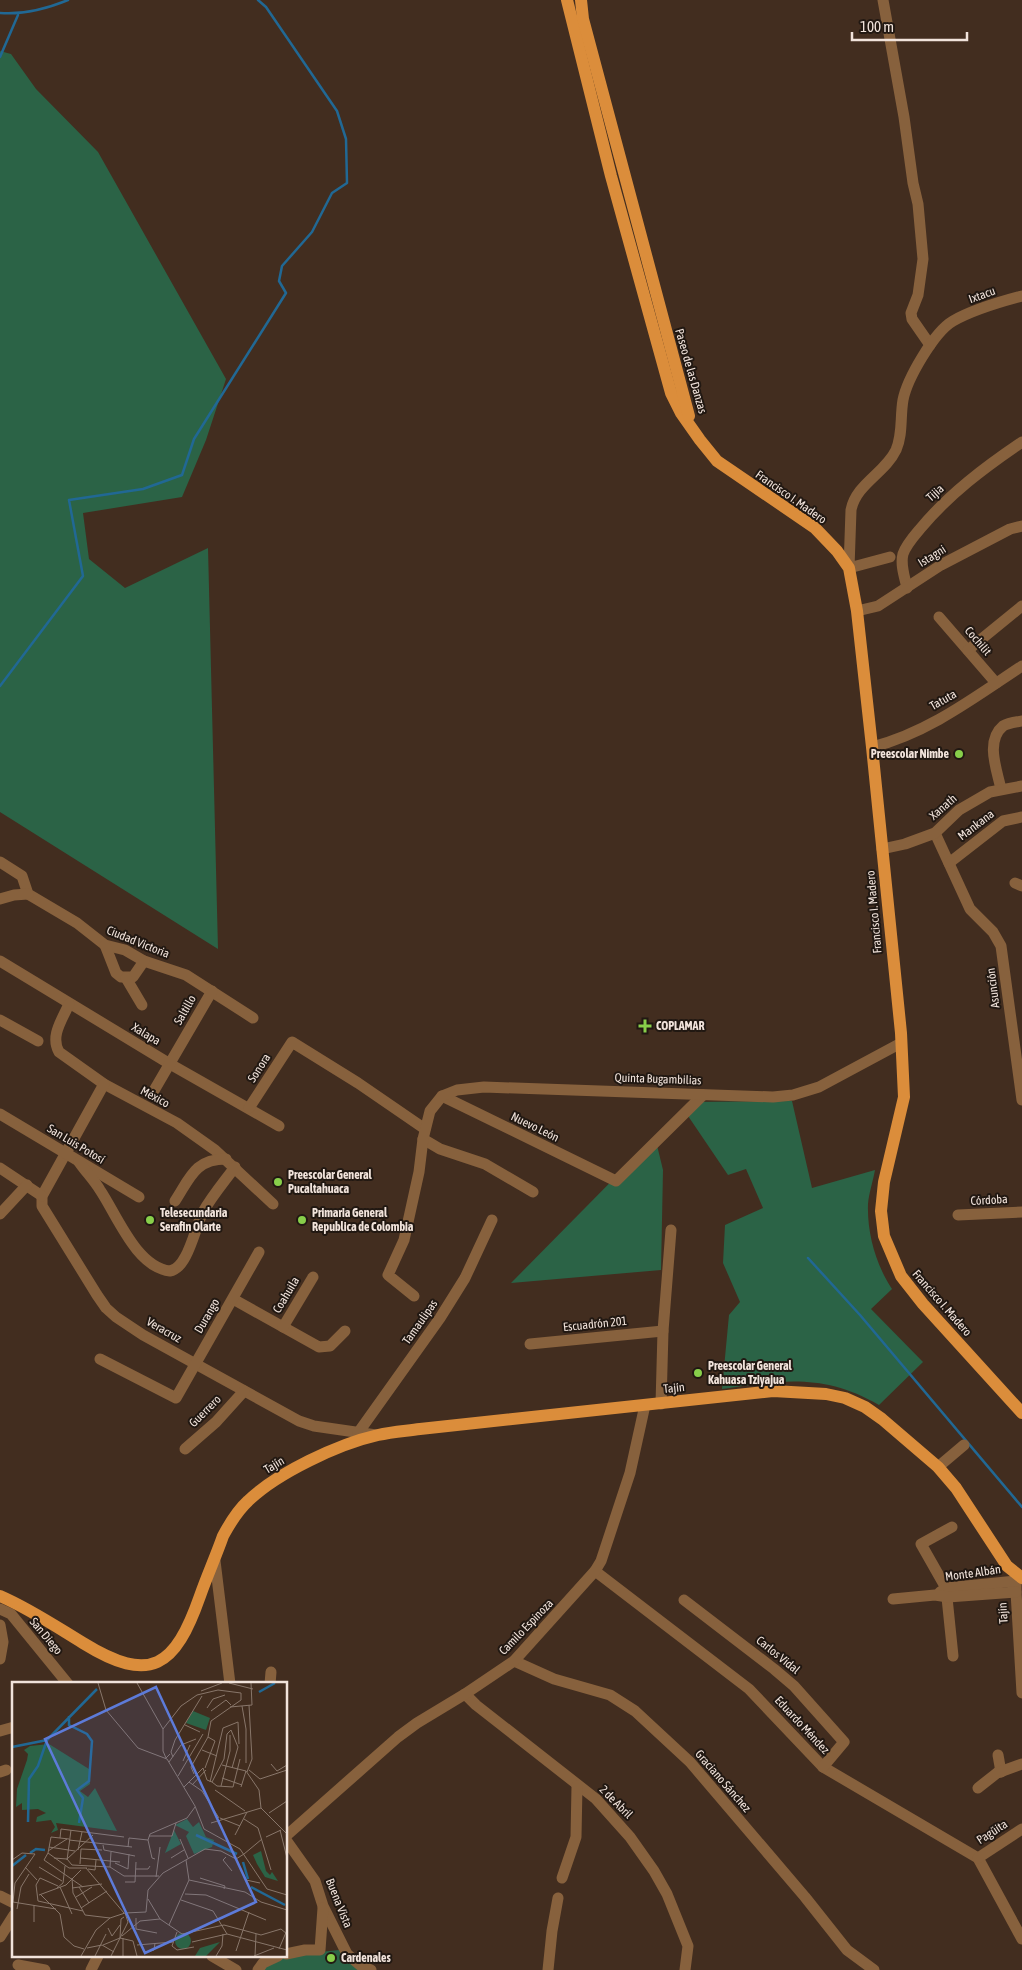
<svg xmlns="http://www.w3.org/2000/svg" width="1022" height="1970" viewBox="0 0 1022 1970" font-family="'Asap Condensed',sans-serif">
  <style>
    .green { fill: #2b6346 }
    .lines { fill: none; stroke-linecap: round; stroke-linejoin: round }
    .stream { stroke: #216894; stroke-width: 2.5 }
    .minor { stroke: #87613d; stroke-width: 11 }
    .major { stroke: #db8d3b; stroke-width: 12 }
    .poi-dot { fill: #88cf4a; stroke: #211812; stroke-width: 2 }
    .labels { text-anchor: middle; dominant-baseline: central; stroke-width: 4; stroke-linejoin: round; paint-order: stroke }
    .street-label { font-size: 12px; fill: #f1e3db; stroke: #211812 }
    .poi-label { font-size: 12px; font-weight: bold; fill: #f1e3db; stroke: #211812; text-anchor: start }
    .inset-river { fill: none; stroke: #216894; stroke-width: 2.5 }
    .inset-road { fill: none; stroke: #88766a; stroke-width: 1 }
    .view { fill: #5d7bd9; fill-opacity: 0.15; stroke: #5d7bd9; stroke-width: 2.5 }
    .inset-edge { fill: none; stroke: #f1e3db; stroke-width: 2.5 }
  </style>
  <rect width="100%" height="100%" fill="#422d1f"/>
  <!-- green -->
  <g class="green">
    <path d="M0,51L11,54L36,89L98,152L226,379L206,440L182,497L83,513L89,559L125,588L208,548L218,949L0,812Z"/>
    <path d="M792,1101L812,1188L875,1170C873,1181 869,1193 868,1204C867,1233 876,1265 892,1289L871,1309L923,1362L879,1405C824,1373 782,1380 722,1389L729,1315L740,1302L723,1263L725,1225L763,1208L746,1169L728,1175L684,1110L693,1102Z"/>
    <path d="M655,1137L663,1170L661,1270L511,1283Z"/>
    <path d="M339,1950L364,1970H260L282,1956Z"/>
  </g>
  <g class="lines">
    <!-- stream -->
    <g class="stream">
      <path d="M0,13C24,15 46,9 68,0"/>
      <path d="M0,57L18,15"/>
      <path d="M0,686L83,576L69,500L143,489L182,475L194,439L286,293L279,281L282,266L312,232L332,193L347,183L346,139L337,111L266,7L258,0"/>
      <path d="M808,1258L860,1315L1022,1507"/>
    </g>
    <!-- minor -->
    <g class="minor">
      <path d="M883,0L904,117L913,183L918,204L923,259L918,295L911,313L912,319L930,345"/>
      <path d="M890,557L849,568L851,510C856,484 885,473 896,450C903,434 900,417 903,400C907,379 934,332 953,321C974,309 999,302 1022,296"/>
      <path d="M907,588C905,578 900,565 903,554C906,545 914,536 920,529C949,494 985,467 1022,442"/>
      <path d="M857,611L878,606L941,565L1010,529L1022,526"/>
      <path d="M939,617L996,683"/>
      <path d="M968,650L1022,606"/>
      <path d="M872,747C928,733 975,697 1022,666"/>
      <path d="M1001,789C997,770 985,741 1003,726C1008,723 1016,722 1022,721"/>
      <path d="M935,833L970,909L993,932L1001,946L1022,1100"/>
      <path d="M882,849L905,844L935,833L959,810L990,792L1022,786"/>
      <path d="M0,862L22,876L28,894L77,923L105,945L125,950L144,961L186,975L253,1018"/>
      <path d="M949,863L1003,821L1022,817"/>
      <path d="M1015,883L1022,886"/>
      <path d="M0,899L14,895L28,894"/>
      <path d="M105,945L116,973L121,977H133L144,961"/>
      <path d="M0,961L170,1064L279,1126"/>
      <path d="M126,978L142,1005"/>
      <path d="M69,1004C62,1020 50,1036 59,1052L104,1084L177,1123L215,1150L273,1204"/>
      <path d="M0,1020L38,1041"/>
      <path d="M104,1084L42,1196V1206L97,1295L106,1308L116,1317L143,1335L299,1421L314,1426L376,1435"/>
      <path d="M152,1094L212,991"/>
      <path d="M442,1096L616,1181L703,1095"/>
      <path d="M249,1108L292,1042L358,1083L425,1129"/>
      <path d="M0,1114L139,1197"/>
      <path d="M423,1139L440,1149L485,1164L533,1192"/>
      <path d="M79,1162C86,1172 94,1180 100,1190C117,1215 136,1267 170,1271C188,1268 195,1227 203,1212C212,1196 224,1182 235,1167"/>
      <path d="M0,1168L42,1196"/>
      <path d="M175,1201C190,1178 195,1159 226,1159"/>
      <path d="M0,1214L27,1185"/>
      <path d="M958,1215L1022,1212"/>
      <path d="M414,1296L388,1275L404,1240L419,1172L423,1139L430,1111L442,1096L457,1090L484,1087L773,1097L793,1095L819,1087L901,1043"/>
      <path d="M233,1299L319,1347L330,1346L345,1331"/>
      <path d="M283,1327L313,1277"/>
      <path d="M530,1344L663,1331"/>
      <path d="M100,1359L176,1398L259,1252"/>
      <path d="M661,1404L663,1331L671,1230"/>
      <path d="M358,1433L440,1318L465,1278L492,1220"/>
      <path d="M185,1449L216,1422L244,1391"/>
      <path d="M938,1467L964,1445"/>
      <path d="M952,1527L921,1544L946,1588L953,1656"/>
      <path d="M215,1561L230,1684"/>
      <path d="M595,1571L749,1689L823,1767L978,1858L1022,1939"/>
      <path d="M1022,1578L1016,1581V1592L1022,1693"/>
      <path d="M940,1592L946,1588L1016,1581"/>
      <path d="M893,1599L935,1595L948,1597L1016,1592"/>
      <path d="M684,1600L774,1669L794,1686L844,1742L823,1767"/>
      <path d="M0,1609L11,1614L68,1684"/>
      <path d="M0,1625L3,1642L0,1659"/>
      <path d="M514,1661L554,1679L610,1695L635,1711L690,1762L805,1897L847,1950L874,1970"/>
      <path d="M270,1684L271,1672"/>
      <path d="M465,1694L476,1705L596,1799L630,1837L654,1871L667,1894L688,1946L685,1970"/>
      <path d="M0,1731L14,1727"/>
      <path d="M998,1755L1001,1772"/>
      <path d="M0,1772L6,1770"/>
      <path d="M978,1788L997,1773L1022,1764"/>
      <path d="M286,1836L398,1737L417,1723L465,1694L514,1661L595,1571L601,1561L630,1473L645,1405"/>
      <path d="M286,1840L315,1881L323,1906L347,1954L360,1965L371,1970"/>
      <path d="M978,1858L1022,1829"/>
      <path d="M562,1878L576,1837L577,1786"/>
      <path d="M0,1896L14,1903"/>
      <path d="M0,1937L14,1915"/>
      <path d="M286,1954L305,1950H320L323,1908"/>
      <path d="M212,1956L236,1970"/>
      <path d="M18,1965L45,1970"/>
      <path d="M91,1970L98,1956"/>
      <path d="M258,1970L263,1963L278,1956"/>
      <path d="M548,1970L552,1931L558,1898"/>
    </g>
    <!-- major -->
    <g class="major">
      <path d="M567,0L611,176L671,393L681,413L700,440L717,461L815,528L837,551L849,568L857,611L872,747L901,1033L904,1097L884,1182L881,1211L884,1236L901,1276L923,1304L1022,1413"/>
      <path d="M581,0L583,19L689,416"/>
      <path d="M0,1596C30,1609 55,1626 83,1643C151,1685 175,1667 200,1596C207,1576 216,1556 223,1536C230,1523 237,1511 248,1501C277,1473 338,1444 378,1435C392,1432 406,1431 420,1429L773,1391L826,1394L845,1398L865,1407L882,1419L938,1467L956,1488L1007,1566L1022,1578"/>
    </g>
  </g>
  <!-- markers -->
  <g class="poi-dot">
    <circle cx="959" cy="754" r="5"/>
    <path d="M642.5 1018.5h5v5h5v5h-5v5h-5v-5h-5v-5h5z"/>
    <circle cx="278" cy="1182" r="5"/>
    <circle cx="150" cy="1220" r="5"/>
    <circle cx="302" cy="1220" r="5"/>
    <circle cx="698" cy="1373" r="5"/>
    <circle cx="331" cy="1958" r="5"/>
  </g>
  <g class="labels">
    <!-- street labels -->
    <g class="street-label">
      <text transform="translate(982 295) rotate(-20)">Ixtacu</text>
      <text transform="translate(691 371) rotate(74)">Paseo de las Danzas</text>
      <text transform="translate(935 493) rotate(-42)">Tijia</text>
      <text transform="translate(791 497) rotate(35)">Francisco I. Madero</text>
      <text transform="translate(932 556) rotate(-32)">Istagni</text>
      <text transform="translate(978 641) rotate(49)">Cochilit</text>
      <text transform="translate(943 700) rotate(-30)">Tatuta</text>
      <text transform="translate(943 807) rotate(-41)">Xanath</text>
      <text transform="translate(976 825) rotate(-37)">Mankana</text>
      <text transform="translate(874 912) rotate(-95)">Francisco I. Madero</text>
      <text transform="translate(138 942) rotate(22)">Ciudad Victoria</text>
      <text transform="translate(993 988) rotate(-97)">Asunción</text>
      <text transform="translate(185 1010) rotate(-60)">Saltillo</text>
      <text transform="translate(146 1034) rotate(31)">Xalapa</text>
      <text transform="translate(259 1068) rotate(-57)">Sonora</text>
      <text transform="translate(658 1079) rotate(2)">Quinta Bugambilias</text>
      <text transform="translate(155 1097) rotate(28)">México</text>
      <text transform="translate(535 1127) rotate(26)">Nuevo León</text>
      <text transform="translate(76 1144) rotate(31)">San Luis Potosí</text>
      <text transform="translate(989 1200) rotate(-3)">Córdoba</text>
      <text transform="translate(286 1295) rotate(-59)">Coahuila</text>
      <text transform="translate(942 1303) rotate(49)">Francisco I. Madero</text>
      <text transform="translate(207 1316) rotate(-60)">Durango</text>
      <text transform="translate(420 1322) rotate(-55)">Tamaulipas</text>
      <text transform="translate(595 1324) rotate(-6)">Escuadrón 201</text>
      <text transform="translate(164 1330) rotate(30)">Veracruz</text>
      <text transform="translate(674 1388) rotate(-6)">Tajín</text>
      <text transform="translate(205 1411) rotate(-45)">Guerrero</text>
      <text transform="translate(274 1465) rotate(-31)">Tajín</text>
      <text transform="translate(973 1573) rotate(-8)">Monte Albán</text>
      <text transform="translate(1003 1613) rotate(-94)">Tajín</text>
      <text transform="translate(526 1627) rotate(-46)">Camilo Espinoza</text>
      <text transform="translate(46 1636) rotate(50)">San Diego</text>
      <text transform="translate(778 1655) rotate(39)">Carlos Vidal</text>
      <text transform="translate(802 1725) rotate(47)">Eduardo Méndez</text>
      <text transform="translate(723 1781) rotate(49)">Graciano Sánchez</text>
      <text transform="translate(616 1802) rotate(45)">2 de Abril</text>
      <text transform="translate(992 1832) rotate(-33)">Pagüita</text>
      <text transform="translate(339 1903) rotate(68)">Buena Vista</text>
    </g>
    <!-- poi labels -->
    <g class="poi-label">
      <text x="949" y="754" text-anchor="end">Preescolar Nimbe</text>
      <text x="656" y="1026">COPLAMAR</text>
      <text x="288" y="1175">Preescolar General<tspan x="288" dy="14">Pucaltahuaca</tspan></text>
      <text x="160" y="1213">Telesecundaria<tspan x="160" dy="14">Serafin Olarte</tspan></text>
      <text x="312" y="1213">Primaria General<tspan x="312" dy="14">Republica de Colombia</tspan></text>
      <text x="708" y="1366">Preescolar General<tspan x="708" dy="14">Kahuasa Tziyajua</tspan></text>
      <text x="341" y="1958">Cardenales</text>
    </g>
  </g>
  <!-- overview -->
  <g transform="translate(12 1682)">
    <rect width="275" height="275" fill="#422d1f"/>
    <path d="M181,29L198,36L194,48L174,41ZM37,62L77,87L78,102L68,109L76,115L83,106L105,149L44,141L46,148L39,151L43,145L39,138L24,140L25,135L34,131L26,127L10,128V121L4,125L5,107L15,78L16,72L12,68L18,64ZM175,137L181,145L187,140L194,155L202,158L200,165L182,172L174,154L177,150L163,143ZM162,148L169,162L153,171ZM249,169L254,189L258,193L260,190L266,199L253,195L245,182L241,173ZM163 259a8 8 0 1 1 16 0a8 8 0 1 1-16 0ZM208,260L194,274H183L188,266Z" fill="#2b6346"/>
    <path class="inset-river" d="M247,10L263,1M57,34V43L75,52L80,59L77,99L65,108L71,116L67,141M0,65L35,58L85,7M16,140L17,97L26,84L35,58M184,153L225,172M18,171L24,167L33,168M231,180L236,197M0,184L14,173M239,205L273,223"/>
    <path class="inset-road" d="M86,1L94,28L126,66L155,77L183,124L192,147L228,167L255,207L275,213M125,1L151,47M217,1L241,7M189,9L210,1M230,24L234,47V81M218,25L240,23L239,1M195,26L201,17L213,13M199,29L214,18L219,23M173,43L188,50M190,68L205,74M158,72L154,76L151,69V47L169,24L185,13L206,8L229,11V18L199,39L196,55L179,85L182,92M161,75L159,70L163,58L190,14M171,79L178,63M157,80L169,63L184,57M259,82L265,89L275,83M210,83L234,89L247,108L249,126L275,152M193,86L203,59L196,55M237,88L248,97L275,88M235,90L240,77L237,23M166,94L191,52M210,96L230,103M177,100L190,109L207,136M198,100L211,46L226,40L227,62M200,100L205,104L221,105L228,77M180,103L194,88M209,104L218,69V53M172,105L191,86L195,98L200,100L212,77L215,52L219,48L226,65L220,86M229,105L234,89M203,108L233,129M257,131L275,119M208,136L228,144M232,137L246,146L259,188M199,141L249,126M268,148L275,176M223,153L235,130M137,154H160L164,141M254,155L269,148M48,156L49,147L112,155M168,157L176,176M57,158L120,165M136,158L138,152L175,136L183,125M136,158L140,176L143,177M91,163L92,168L123,174M37,165L63,169M116,165L117,156L136,158M66,168L70,150M36,169L55,157M36,171L39,155L57,157M232,172L250,157M214,175L211,178L220,189M42,176L55,177L60,183L98,185L112,194H147M68,176L108,180M159,176L172,168M55,177L81,153M224,177L234,198L248,201M0,178L10,171L23,172L3,201L1,220M55,178L59,148M103,181L116,187L117,172M68,182L69,167L90,168M13,185L25,198M27,185L50,199M98,185L99,170M74,186L112,231M76,187L83,188L84,178M124,187H136L138,184M144,195L148,165M28,196L24,203L26,219L71,229L73,233L98,236M28,196L46,204M60,196L61,211L71,229M188,196L213,204L212,207M177,198L233,210L249,220L275,228M113,200H123L124,180M48,205L60,232M67,205L77,221M71,205L32,178L36,171L57,186H75M45,206L51,201L53,184M60,206L90,202M28,212L48,232L52,255L62,264L72,267M173,212L194,213L254,238M27,213L54,203L69,188M64,215L80,205M136,217L148,237L170,252L212,243L249,253L269,247L275,252M169,218L201,229L215,252M1,220L44,227M22,223V240M69,226L95,209M5,227L9,205L17,192M124,236V247L145,251M157,243L177,198L174,178M96,246L100,254L108,243M165,250L160,264L165,268M110,254L128,239L148,237M108,256L109,237L112,235M180,260L215,252L275,268M91,263L108,256L121,259L125,274M125,263L161,260M75,266L90,263L102,270M267,267L275,248M165,268L182,265M224,269L237,230M134,270L142,268L143,261M69,274L84,248L98,236L113,231L134,230L136,208L151,191L193,167L209,169L224,177L232,172M83,274L94,252M99,274L116,240L113,231M111,274V256M204,274L210,264L211,252M242,274L262,266M243,274L244,252"/>
    <path class="view" d="M144,5L244,220L133,271L33,57Z"/>
    <rect width="275" height="275" class="inset-edge"/>
  </g>
  <!-- scale -->
  <path d="M852 32v8h115v-8" fill="none" stroke="#f1e3db" stroke-width="2.5"/>
  <text x="860" y="32" font-size="15" fill="#f1e3db" stroke="#211812" stroke-width="4" paint-order="stroke">100 m</text>
</svg>
